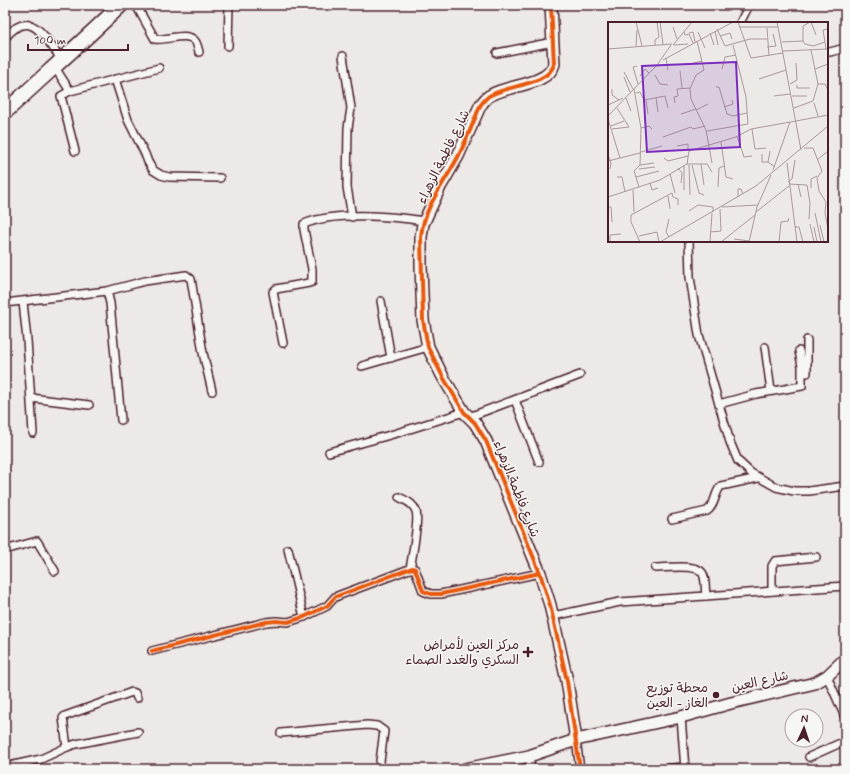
<svg xmlns="http://www.w3.org/2000/svg" width="850" height="774" viewBox="0 0 850 774" font-family="Mynerve,'Playpen Sans Arabic',sans-serif">
  <style>
    .lines { fill: none; stroke-linecap: round; stroke-linejoin: round }
    .street-casing { stroke: #4a1f2b; stroke-width: 10 }
    .secondary-casing { stroke: #4a1f2b; stroke-width: 14 }
    .highway-casing { stroke: #4a1f2b; stroke-width: 17 }
    .street { stroke: #f6f6f2; stroke-width: 7 }
    .secondary { stroke: #f6f6f2; stroke-width: 11 }
    .highway { stroke: #f6f6f2; stroke-width: 14 }
    .cycleway-casing { stroke: #f6f6f2; stroke-width: 6 }
    .cycleway { stroke: #e8590c; stroke-width: 4 }
    .poi-dot { fill: #4a1f2b; stroke: #f6f6f2; stroke-width: 1.5 }
    .labels { text-anchor: middle; dominant-baseline: central; stroke-width: 3; stroke-linejoin: round; paint-order: stroke }
    .street-label { font-size: 13px; fill: #4a1f2b; stroke: #f6f6f2 }
    .poi-label { font-size: 13px; fill: #4a1f2b; stroke: #f6f6f2; text-anchor: end }
    .inset-road { fill: none; stroke: #ab989b; stroke-width: 1 }
    .view { fill: #7b2cbf; fill-opacity: 0.15; stroke: #7b2cbf; stroke-width: 2 }
    .inset-edge { fill: none; stroke: #4a1f2b; stroke-width: 2 }
  </style>
  <rect width="100%" height="100%" fill="#ece9e6"/>
  <filter id="ink" filterUnits="userSpaceOnUse"><feTurbulence type="fractalNoise" baseFrequency=".025" numOctaves="2"/><feDisplacementMap in="SourceGraphic" scale="8" xChannelSelector="R" yChannelSelector="G"/><feConvolveMatrix kernelMatrix="1 2 1 2 8 2 1 2 1" color-interpolation-filters="sRGB"/></filter>
  <g filter="url(#ink)">
    <g class="lines">
      <!-- street casing -->
      <g class="street-casing">
        <g id="street">
          <path d="M136,5L155,39C166,41 187,31 195,41C197,43 198,49 199,52"/>
          <path d="M740,23L749,5"/>
          <path d="M5,38C31,6 45,38 62,60"/>
          <path d="M228,46L229,5"/>
          <path d="M830,52L845,48"/>
          <path d="M497,53L553,42"/>
          <path d="M343,56L351,108L348,128L347,187L352,217"/>
          <path d="M54,66L70,91"/>
          <path d="M115,79L128,120L145,154L148,162L153,170L161,175L169,177L220,178"/>
          <path d="M75,151L61,96L70,91L159,68"/>
          <path d="M689,241L690,277L699,335L730,442L738,461L751,473L776,487L794,491H809L845,486"/>
          <path d="M107,291L110,303L121,420"/>
          <path d="M381,301L391,358"/>
          <path d="M23,302L27,340L33,433"/>
          <path d="M5,303L107,291L145,281L186,275L191,279L203,353L212,391"/>
          <path d="M807,340V373"/>
          <path d="M283,343L273,292L276,289L309,283L312,282V269L304,230V224C335,211 391,216 424,221"/>
          <path d="M765,347L771,391"/>
          <path d="M362,366L428,347"/>
          <path d="M31,398L89,405"/>
          <path d="M515,400L539,462"/>
          <path d="M719,404L756,394L802,386V366L799,351"/>
          <path d="M469,417L580,375"/>
          <path d="M329,452L397,433L464,412"/>
          <path d="M399,497C406,501 413,503 416,511C419,520 412,558 410,569"/>
          <path d="M672,519L707,511C716,505 714,493 721,486L758,478"/>
          <path d="M288,549L304,617"/>
          <path d="M5,550L37,541L55,571"/>
          <path d="M655,568C666,568 699,563 703,574C706,580 705,590 706,596"/>
          <path d="M772,591V566L775,561L816,557"/>
          <path d="M553,616L620,602L845,586"/>
          <path d="M152,651L266,622L276,621L288,622L304,617L327,606L335,597L340,595L412,568L415,569L423,591L431,594H441L540,573"/>
          <path d="M827,676L845,717"/>
          <path d="M681,717L685,769"/>
          <path d="M281,733L367,725L377,726L384,731L379,769"/>
          <path d="M576,740L580,769"/>
          <path d="M67,747L63,718L65,716L132,692L135,693L137,698"/>
          <path d="M529,756L531,769"/>
          <path d="M809,757L845,741"/>
          <path d="M5,767L41,759L67,747L76,744L138,732"/>
          <path d="M662,769L684,767"/>
        </g>
      </g>
      <!-- secondary casing -->
      <g class="secondary-casing">
        <g id="secondary">
          <path d="M551,5L554,64C549,85 508,85 491,95C486,97 483,102 480,106L458,156L440,187L423,224L421,237V266L423,320L428,347L443,377L464,412L475,423L486,441L540,573L550,605L567,681L576,740"/>
          <path d="M465,769L529,756L576,740L681,717L731,703L815,683L827,676L845,659"/>
        </g>
      </g>
      <!-- highway casing -->
      <g class="highway-casing">
        <path id="highway" d="M5,112C44,76 83,41 121,5"/>
      </g>
      <!-- street -->
      <use href="#street" class="street"/>
      <!-- secondary -->
      <use href="#secondary" class="secondary"/>
      <!-- highway -->
      <use href="#highway" class="highway"/>
      <!-- cycleway casing -->
      <g class="cycleway-casing">
        <g id="cycleway">
          <path d="M551,5L554,64C549,85 508,85 491,95C486,97 483,102 480,106C473,123 466,141 458,157C445,182 423,208 421,237L423,320L428,347L443,377L464,412L475,423L486,441L540,573L550,605L567,681L580,769"/>
          <path d="M152,651L266,622L276,621L288,622L304,617L327,606L335,597L340,595L412,568L415,569L423,591L431,594H441L540,573"/>
        </g>
      </g>
      <!-- cycleway -->
      <use href="#cycleway" class="cycleway"/>
    </g>
  </g>
  <!-- markers -->
  <g class="poi-dot">
    <path d="M526 646h4v4h4v4h-4v4h-4v-4h-4v-4h4z"/>
    <circle cx="716" cy="695" r="4"/>
  </g>
  <g class="labels">
    <!-- street labels -->
    <g class="street-label">
      <text transform="translate(444 157) rotate(-64)">شارع فاطمة الزهراء</text>
      <text transform="translate(516 489) rotate(68)">شارع فاطمة الزهراء</text>
      <text transform="translate(760 682) rotate(-13)">شارع العين</text>
    </g>
    <!-- poi labels -->
    <g class="poi-label">
      <text x="519" y="645">مركز العين لأمراض<tspan x="519" dy="15">السكري والغدد الصماء</tspan></text>
      <text x="708" y="688">محطة توزيع<tspan x="708" dy="15">الغاز - العين</tspan></text>
    </g>
  </g>
  <!-- overview -->
  <g transform="translate(608 22)">
    <rect width="220" height="220" fill="#ece9e6"/>
    <path class="inset-road" d="M28,0L34,24M52,0L55,22M130,0L143,36L175,31M169,0L193,128M203,0L208,13M65,5L69,17M132,5H170M159,6L161,34M109,7L117,24L142,17H159M107,9L110,23M76,10L77,13L81,12L85,21M90,10L97,26M81,11L85,10L87,20M102,11L106,23M112,14L122,11L124,17M89,19L96,48L88,53L82,67L83,77L98,108L104,141M195,19V4L202,0M174,20L195,19L197,22L205,24L217,20M47,23V18L51,15L49,0M65,23L84,0M66,23L80,22M28,24L29,8M159,25L168,24L165,12M0,27L64,22M218,27L215,8L220,7M175,29L220,27M58,36L60,48M55,38L125,0M82,42L94,39M29,44L25,45L30,62M114,47L117,35L128,33M207,47L220,42M72,49L74,66M16,50L25,67M47,53L52,62L60,63M32,54L37,47L41,51M16,55L22,70M151,57L178,48M182,62L189,58L188,41M210,62H217L220,68M189,63V66H202M108,65H111L119,92L125,94L139,91M4,67V73L11,78M26,67L33,106L32,143L26,149L31,165M28,71L32,70L36,78L57,74L60,86M166,74L182,72M184,74H199M18,76L23,89M48,76L50,90M38,78L40,92M67,81L66,75L70,74L69,67L82,66M206,81L210,94M0,83L15,76M116,85L125,82L124,78M186,86L205,79L210,62L203,28M88,88L100,82M73,92L88,87M0,94L49,43L63,23M0,97L12,136M188,99L220,93M3,104L16,99M83,105L85,107L97,104M33,106L41,104L44,107M4,107L21,105L9,86M144,107L147,127L158,126M99,109L140,102L138,75L125,23M129,114L136,135L144,134M55,115L83,105M113,120L118,155L125,157M69,124L80,122V129M196,126H205L214,149L209,156L211,169L218,180L217,191L220,207M162,129L160,140L167,145M33,130L54,124M154,132V140H160M0,133L3,141L2,147M56,136L60,139L80,134M209,138L220,129M0,139L32,131M179,141L189,220M79,142H99L104,150M93,142L96,163M32,143L46,141M81,143L82,173M84,143L91,171L96,173M70,146L74,151L73,161M31,147L47,145M165,148L182,100M62,152L67,171M9,155H14L17,170M28,155L51,149M180,160L184,157L187,138M42,161L44,168L50,166M181,162L199,163L202,181L201,197M190,162L193,175M110,165L111,146L116,144M203,166V157L209,154M25,168L26,190M76,168V143M60,174L62,187M0,175L52,158L79,142L81,129L128,115L143,107L188,99M130,175V167H133L135,172M0,185H3L4,200M114,185L150,183M81,189L90,183L105,185V190M148,190L181,164M207,191L213,220M202,202L206,220M212,203L216,220M187,205H191L195,220M206,205L209,220M102,210L113,209L112,187M31,214L49,210L51,220M61,215L58,210L61,197M126,217L141,219M2,220V213L13,212M32,220L23,200V193L64,171L65,175L70,177V183M52,220L148,164L220,104M102,220L104,191M113,220L147,193M141,220L149,185L163,153M171,220L173,200L180,199L181,196"/>
    <path class="view" d="M128,40L132,125L39,130L34,44Z"/>
    <rect width="220" height="220" class="inset-edge"/>
  </g>
  <!-- margin -->
  <rect width="850" height="774" fill="none" stroke="#f6f6f2" stroke-width="20"/>
  <rect x="10" y="10" width="830" height="754" fill="none" stroke="#4a1f2b" stroke-width="1.5" filter="url(#ink)"/>
  <!-- north arrow -->
  <g transform="translate(804 728) rotate(3)"><circle r="19" fill="#f6f6f2" stroke="#b1a0a2"/>
  <path d="M0-3L7 15L0 10L-7 15Z" fill="#4a1f2b"/>
  <text y="-6" font-size="11" font-weight="bold" text-anchor="middle" fill="#4a1f2b">N</text>
  </g>
  <!-- scale -->
  <path d="M28 44v6h100v-6" fill="none" stroke="#4a1f2b" stroke-width="2"/>
  <text x="34" y="44" font-size="12" fill="#4a1f2b" stroke="#f6f6f2" stroke-width="3" paint-order="stroke">100 m</text>
</svg>
